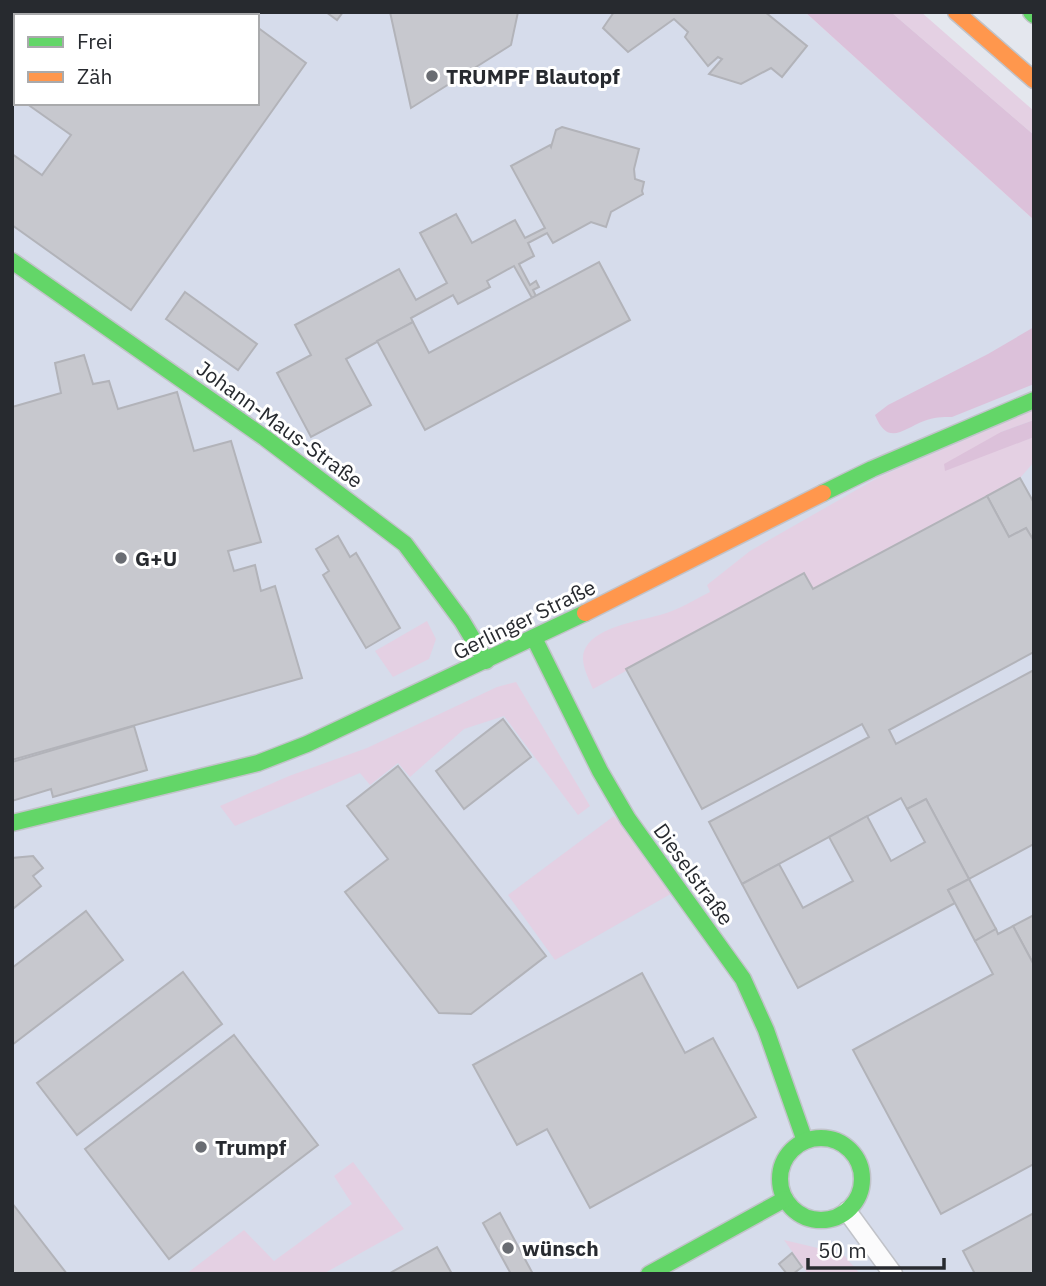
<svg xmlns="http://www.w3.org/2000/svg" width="1046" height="1286" viewBox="0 0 1046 1286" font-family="'IBM Plex Sans',sans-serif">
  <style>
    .built { fill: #d6dceb; fill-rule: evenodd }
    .green { fill: #e4d0e3 }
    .forest { fill: #dcc1da }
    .building { fill: #c7c8ce; stroke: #b2b3b9; stroke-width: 2 }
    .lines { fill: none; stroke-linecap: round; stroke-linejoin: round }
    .street-casing { stroke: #c1c3c9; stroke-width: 21 }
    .fast-casing { stroke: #c1c3c9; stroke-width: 19 }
    .slow-casing { stroke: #c1c3c9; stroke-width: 19 }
    .street { stroke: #fbfbfc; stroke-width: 18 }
    .fast { stroke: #63d668; stroke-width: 16 }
    .slow { stroke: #ff974d; stroke-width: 16 }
    .poi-dot { fill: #696c72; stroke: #fff; stroke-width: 2.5 }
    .labels { text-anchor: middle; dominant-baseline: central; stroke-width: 6; stroke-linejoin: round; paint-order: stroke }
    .poi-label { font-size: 21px; font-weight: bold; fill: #272a2f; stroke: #fff; text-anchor: start }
    .street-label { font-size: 21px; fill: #272a2f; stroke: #fff }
  </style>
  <rect width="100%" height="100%" fill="#e4e7ee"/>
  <!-- built -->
  <path class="built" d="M12,12H805L1034,220V1274H12ZM16,16H257V103H16Z"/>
  <!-- green -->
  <g class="green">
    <path d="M891,12H921L1034,111V135Z"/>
    <path d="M1034,410V420L1001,432L999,449L1034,437V462L1020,478L813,589L804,573L593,689C588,677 578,660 586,647C599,626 639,621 660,615C678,610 694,600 710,592L707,585L750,551L879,477Z"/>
    <path d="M427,621L436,639L429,659L393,677L375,651Z"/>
    <path d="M516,682L590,806L578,815L504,716L464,729L410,777L398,763L370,785L360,773L235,826L220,806L289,776L367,748L497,687Z"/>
    <path d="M614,816L674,892L555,960L508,895Z"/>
    <path d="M353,1162L404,1229L323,1274H186L244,1230L274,1261L352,1204L334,1176Z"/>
    <path d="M784,1240L843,1254L860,1274H808Z"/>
  </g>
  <!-- forest -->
  <g class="forest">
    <path d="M805,12H891L1034,135V220Z"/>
    <path d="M1034,327V384L952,417C942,417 934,417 924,421C903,429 888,447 875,415L888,405L988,354Z"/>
    <path d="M1034,420V437L945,471L944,464L1001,432Z"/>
  </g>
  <!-- building -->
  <g class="building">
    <path d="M97,12H236L241,16H94Z"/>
    <path d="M326,12H343L337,20Z"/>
    <path d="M390,12H518L511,45L411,108Z"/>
    <path d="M614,12H765L807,46L782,77L771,68L741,84L709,74L722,59L718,57L708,66L685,37L688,32L674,19L628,52L603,28Z"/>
    <path d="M257,27L306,63L131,310L12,225V154L42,175L71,135L30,106L32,103H257Z"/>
    <path d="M562,127L639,149L634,169L635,179L644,182L642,191L643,194L611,212L606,227L591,222L553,243L547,233L528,243L534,256L519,264L530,285L536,281L539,287L533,290L536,296L532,298L514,266L487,281L490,287L458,304L453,295L411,318L413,322L346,359L371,405L311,437L277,373L311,355L295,325L399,269L416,300L447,283L420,233L456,214L472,243L515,220L525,238L545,228L511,166L550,145L551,147L556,130Z"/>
    <path d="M599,262L630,320L425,430L377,341L413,322L429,353Z"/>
    <path d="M185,292L257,344L238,370L166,319Z"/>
    <path d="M84,355L93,384L109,381L118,409L177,392L194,451L231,441L261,542L228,551L234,571L255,565L261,591L275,586L302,678L12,760V407L61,393L55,363Z"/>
    <path d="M1020,478L1034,503V541L1026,528L1009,537L987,496Z"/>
    <path d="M987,496L1009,537L1026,528L1034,541V652L889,730L896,744L1034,670V844L969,879L926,799L907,809L901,798L742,884L709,822L869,737L862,724L702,809L626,669L804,573L813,589Z"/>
    <path d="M338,536L350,557L356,553L400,628L366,648L323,575L329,571L316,549Z"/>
    <path d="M503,719L531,757L464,809L436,771Z"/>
    <path d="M134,726L147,770L53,797L51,789L12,801V762Z"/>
    <path d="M398,766L546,956L471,1014L439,1013L345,892L388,859L347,806Z"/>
    <path d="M926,799L969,879L948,890L955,903L798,988L742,884L779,864L803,908L853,881L829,837L867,816L891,861L925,842L907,809Z"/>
    <path d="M33,856L43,868L33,876L41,886L14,908L12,905V858Z"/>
    <path d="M969,879L996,929L975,941L948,890Z"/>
    <path d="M86,911L123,960L12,1045V968Z"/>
    <path d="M1034,915V965L1013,926Z"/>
    <path d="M1013,926L1034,965V1164L941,1214L853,1050L993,974L975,941L996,929L998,934Z"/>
    <path d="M183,972L222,1024L77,1135L37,1083Z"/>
    <path d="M642,973L685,1053L713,1038L756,1117L590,1208L547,1129L517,1145L473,1065Z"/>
    <path d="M234,1035L318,1145L169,1259L85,1149Z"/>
    <path d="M12,1203L67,1274H12Z"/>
    <path d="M500,1213L533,1274H511L483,1223Z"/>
    <path d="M1034,1213V1274H975L963,1251Z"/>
    <path d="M437,1247L452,1274H390V1273Z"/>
    <path d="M792,1253L802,1267L793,1274H787L779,1264Z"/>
  </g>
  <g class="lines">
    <!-- street casing -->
    <g class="street-casing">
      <g id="street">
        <path d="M52,16L55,12"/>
        <path d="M12,72L16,67"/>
        <path d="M847,1211L893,1274"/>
      </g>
    </g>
    <!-- fast casing -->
    <g class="fast-casing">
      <g id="fast">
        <path d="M1031,12L1034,15"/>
        <path d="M12,261L265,438L405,544L462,621L486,661"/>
        <path d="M823,493L872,469L1034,400"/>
        <path d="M534,638L600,771L628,819L743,979L766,1030L805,1141"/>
        <path d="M12,823L258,763L307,744L585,613"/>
        <circle cx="821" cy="1179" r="41"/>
        <path d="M649,1274L785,1199"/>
      </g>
    </g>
    <!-- slow casing -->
    <g class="slow-casing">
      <g id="slow">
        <path d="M956,12L1034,80"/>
        <path d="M585,613L823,493"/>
      </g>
    </g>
    <!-- street -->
    <use href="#street" class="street"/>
    <!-- fast -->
    <use href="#fast" class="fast"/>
    <!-- slow -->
    <use href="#slow" class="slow"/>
  </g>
  <!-- markers -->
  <g class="poi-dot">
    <circle cx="432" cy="76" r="7"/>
    <circle cx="121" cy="558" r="7"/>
    <circle cx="201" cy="1147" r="7"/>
    <circle cx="508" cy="1248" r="7"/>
  </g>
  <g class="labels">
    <!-- poi labels -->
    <g class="poi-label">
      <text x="446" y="76">TRUMPF Blautopf</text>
      <text x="135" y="558">G+U</text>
      <text x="215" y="1147">Trumpf</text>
      <text x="522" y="1248">wünsch</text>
    </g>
    <!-- street labels -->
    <g class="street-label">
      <text transform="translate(280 424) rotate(36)">Johann-Maus-Straße</text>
      <text transform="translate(524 619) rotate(-26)">Gerlinger Straße</text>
      <text transform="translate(694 874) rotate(54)">Dieselstraße</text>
    </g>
  </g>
  <!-- border -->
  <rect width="1046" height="1286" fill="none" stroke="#272a2f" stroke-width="28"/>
  <!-- legend -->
  <rect x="14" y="14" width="245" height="91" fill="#ffffff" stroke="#a9aaac" stroke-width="2"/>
  <rect x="28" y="37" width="35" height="10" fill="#63d668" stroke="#a9aaac" stroke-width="2"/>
  <text x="77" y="49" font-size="21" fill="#272a2f">Frei</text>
  <rect x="28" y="72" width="35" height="10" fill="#ff974d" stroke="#a9aaac" stroke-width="2"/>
  <text x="77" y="84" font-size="21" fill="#272a2f">Zäh</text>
  <!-- scale -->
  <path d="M808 1258v10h136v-10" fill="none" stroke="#272a2f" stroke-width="3.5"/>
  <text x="818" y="1258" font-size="21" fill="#272a2f" stroke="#ffffff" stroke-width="5" paint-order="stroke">50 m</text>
</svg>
